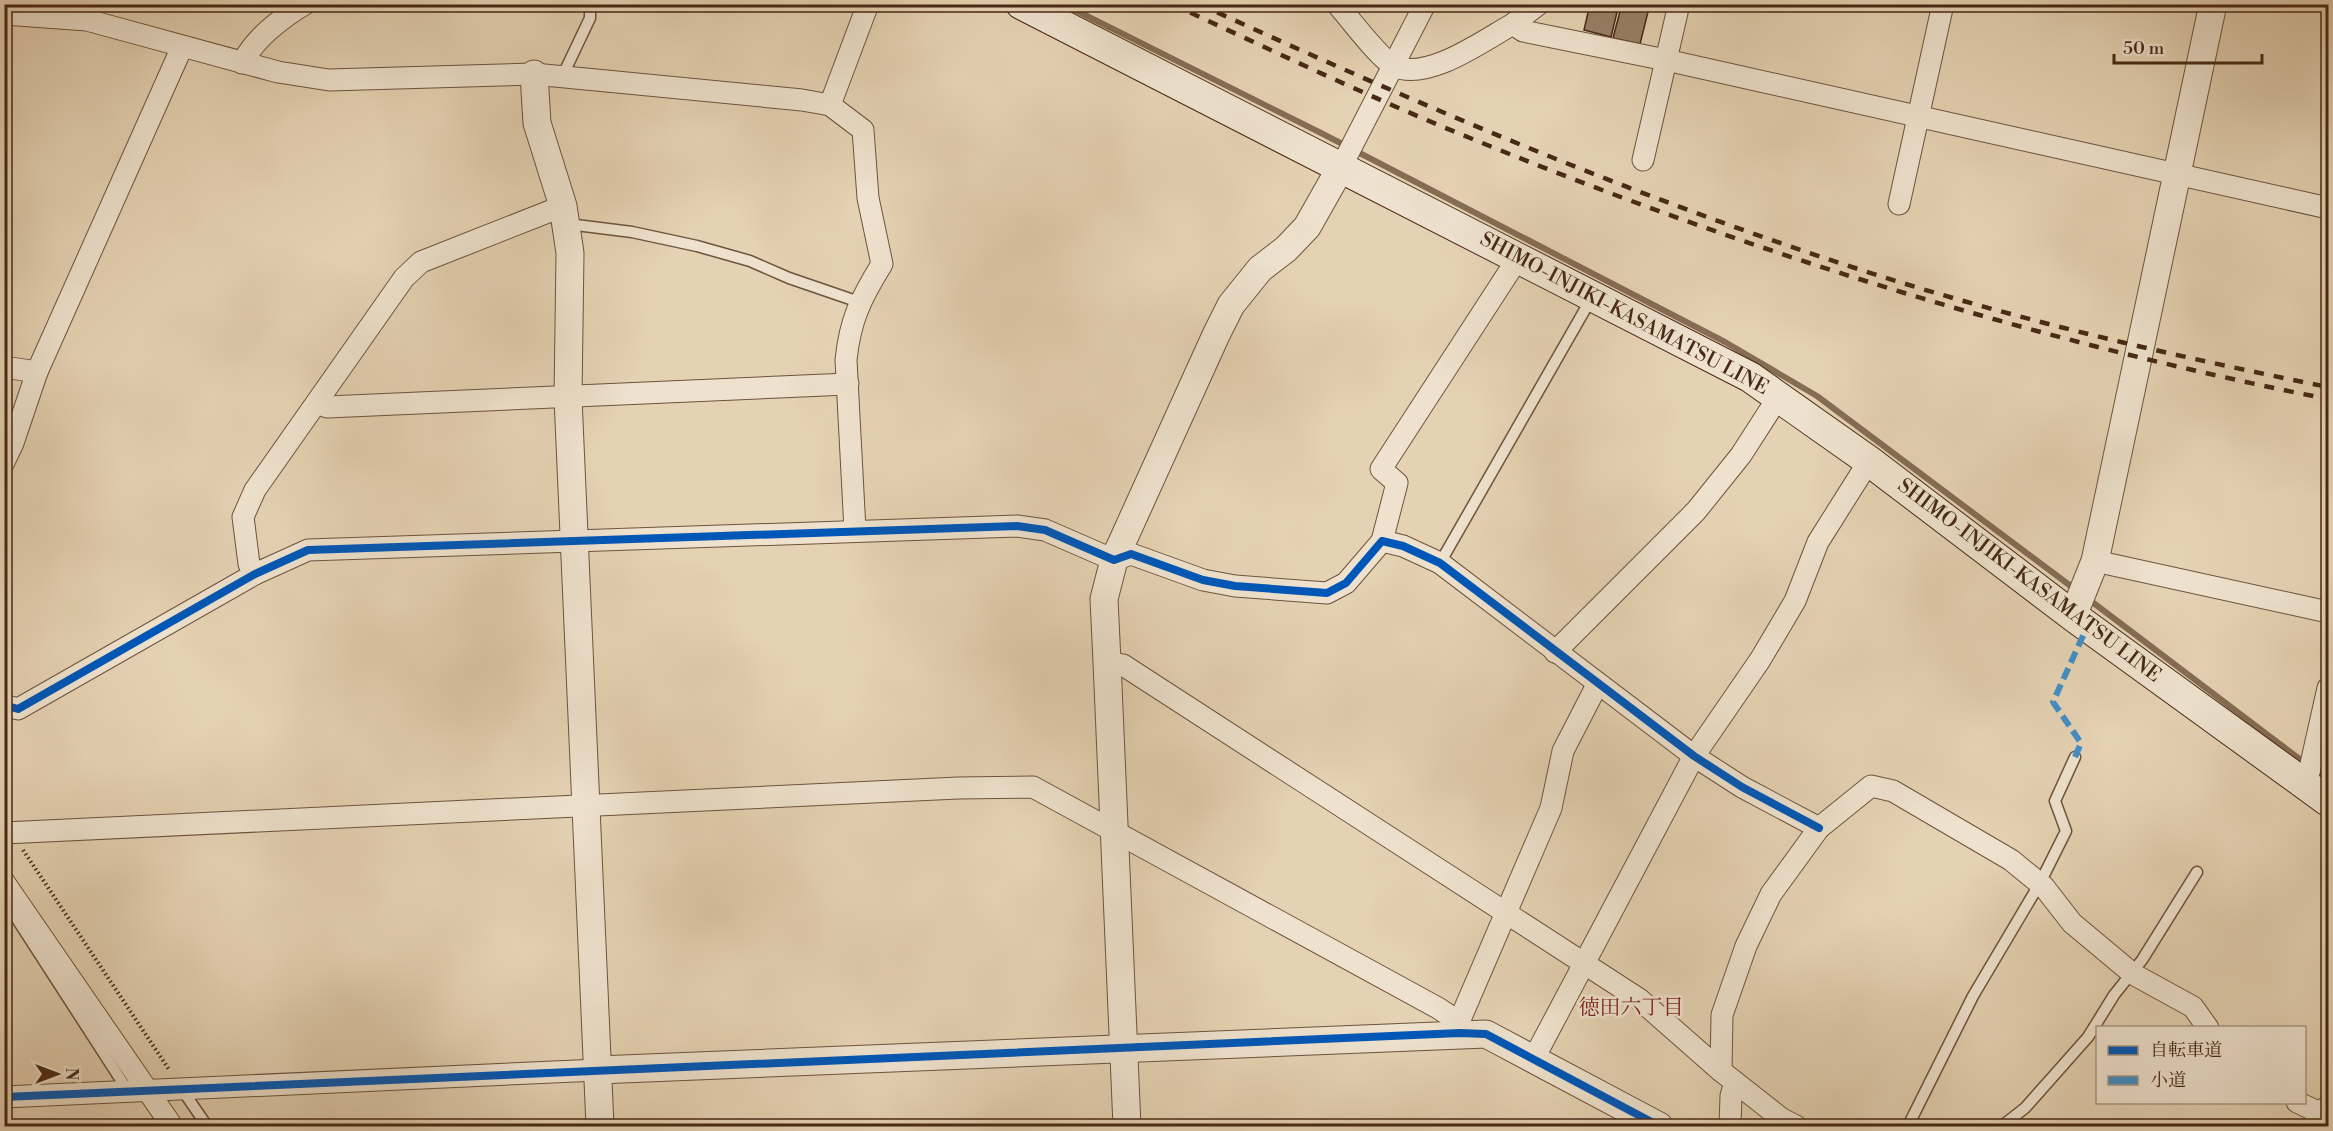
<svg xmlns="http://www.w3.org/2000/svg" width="2333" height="1131" viewBox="0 0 2333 1131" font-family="'Libre Bodoni','Noto Serif JP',serif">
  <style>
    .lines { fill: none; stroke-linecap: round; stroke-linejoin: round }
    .stream { stroke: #856c53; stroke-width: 6 }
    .building { fill: #998167; stroke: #472914; stroke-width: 1.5 }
    .service-casing { stroke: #6e533c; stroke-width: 13 }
    .minor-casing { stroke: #6e533c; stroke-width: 23 }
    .tertiary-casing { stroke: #6e533c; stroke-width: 29 }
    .secondary-casing { stroke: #472914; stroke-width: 32 }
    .path { stroke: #472914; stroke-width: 4; stroke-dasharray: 1.5 3; stroke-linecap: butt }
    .service { stroke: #eee2ce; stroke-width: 10 }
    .minor { stroke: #eee2ce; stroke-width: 21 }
    .tertiary { stroke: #eee2ce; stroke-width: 27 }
    .secondary { stroke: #eee2ce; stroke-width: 30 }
    .rail { stroke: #472914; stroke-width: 4.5; stroke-dasharray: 10 10; stroke-linecap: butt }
    .quiet { stroke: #418fc8; stroke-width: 6; stroke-dasharray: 12 6; stroke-linecap: butt }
    .cycleway-casing { stroke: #eee2ce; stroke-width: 11 }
    .cycleway { stroke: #0057b8; stroke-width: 8 }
    .labels { text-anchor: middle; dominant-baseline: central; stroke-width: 5; stroke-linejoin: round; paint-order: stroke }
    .street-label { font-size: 20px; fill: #472914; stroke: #eee2ce }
    .neighbourhood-label { font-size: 21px; fill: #7a1f14; stroke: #eee2ce }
  </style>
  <rect width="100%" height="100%" fill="#e5d2b3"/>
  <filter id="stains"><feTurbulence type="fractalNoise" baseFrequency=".00333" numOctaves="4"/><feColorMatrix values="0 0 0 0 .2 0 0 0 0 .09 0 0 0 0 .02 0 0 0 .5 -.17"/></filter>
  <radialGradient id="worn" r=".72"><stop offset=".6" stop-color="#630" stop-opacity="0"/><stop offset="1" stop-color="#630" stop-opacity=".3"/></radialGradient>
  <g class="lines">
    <!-- stream -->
    <g class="stream">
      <path d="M1063,4L1323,134L1725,342L1817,396L2076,590"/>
      <path d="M2087,598L2306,764"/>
      <path d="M2315,770L2328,780"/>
    </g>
  </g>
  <!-- building -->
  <g class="building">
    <path d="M1590,4H1619L1611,37L1584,30Z"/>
    <path d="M1622,4H1650L1640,44L1613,38Z"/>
  </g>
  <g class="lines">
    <!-- service casing -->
    <g class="service-casing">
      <g id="service">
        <path d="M562,77L590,18V4"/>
        <path d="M568,224L632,232L697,246L750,261L789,278L859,302"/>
        <path d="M1440,563L1591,299"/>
        <path d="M13,913L128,1091"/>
        <path d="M181,1088L207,1126"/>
        <path d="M1908,1126L1973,996L2040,883L2066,831L2055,801L2075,757"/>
        <path d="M2002,1126L2025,1108L2088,1037L2114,995L2142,960L2197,872"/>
      </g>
    </g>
    <!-- minor casing -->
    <g class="minor-casing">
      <g id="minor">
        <path d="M1337,4C1349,18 1380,59 1394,66C1427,82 1484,40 1513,24L1523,31L1666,60L2328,208"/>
        <path d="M4,14L87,20L278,72L329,80L534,74L802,100L830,105L863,130L868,198L882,264C861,298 850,320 846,360L855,530"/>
        <path d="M1513,24L1539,4"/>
        <path d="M242,63C256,37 280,19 305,4"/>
        <path d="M830,105L868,4"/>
        <path d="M1643,160L1679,4"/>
        <path d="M1341,167L1425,4"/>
        <path d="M1899,204L1943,4"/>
        <path d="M4,367L37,372"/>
        <path d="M317,403L327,407L848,384"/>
        <path d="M4,462L13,443L37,372L182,47"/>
        <path d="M1382,541L1397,483L1381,469L1518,258"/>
        <path d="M2095,561L2328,612"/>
        <path d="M255,574L249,564L243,517L255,490L404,278L421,262L563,206"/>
        <path d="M1555,652L1696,511L1741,455L1779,396"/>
        <path d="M1107,662L1123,665L1639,999L1721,1071L1782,1119L1796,1126"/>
        <path d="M4,705L18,709L255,574L308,550L1017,526L1045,530L1114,560L1131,554L1203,580L1235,586L1327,593L1346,583L1382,541L1403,546L1440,563L1694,756L1742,787L1819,828"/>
        <path d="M2306,786L2328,688"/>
        <path d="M4,833L958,788L1033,787L1438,1008L1459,1022"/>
        <path d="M4,882L172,1126"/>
        <path d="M1460,1033L1459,1022L1551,808L1563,751L1597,685"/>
        <path d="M1533,1060L1694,756L1760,660L1795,601L1818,542L1869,461"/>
        <path d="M1721,1071L1722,1015L1746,946L1771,894L1819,828L1871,786L1893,791L2011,860L2044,887L2072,923L2133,974L2193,1007L2208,1028"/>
        <path d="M4,1097L598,1070"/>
        <path d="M2297,1102L2320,1113"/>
        <path d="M1730,1126L1731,1096L1735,1082"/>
        <path d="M2314,1126L2320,1113L2328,1106"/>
      </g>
    </g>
    <!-- tertiary casing -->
    <g class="tertiary-casing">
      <g id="tertiary">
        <path d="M534,74L537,123L563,206L570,253L568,398L600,1126"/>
        <path d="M2073,616L2095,561L2213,4"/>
        <path d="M598,1070L1486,1034L1659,1126"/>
        <path d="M1127,1126L1107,662L1104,599L1114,560L1216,335L1231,305L1260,269L1286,249L1307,227L1341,167"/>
      </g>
    </g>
    <!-- secondary casing -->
    <g class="secondary-casing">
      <path id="secondary" d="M1021,4L1750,377L1869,461L2073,616L2328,801"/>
    </g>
    <!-- path -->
    <path class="path" d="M23,850L170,1071"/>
    <!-- service -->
    <use href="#service" class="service"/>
    <!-- minor -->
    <use href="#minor" class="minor"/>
    <!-- tertiary -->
    <use href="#tertiary" class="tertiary"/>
    <!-- secondary -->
    <use href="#secondary" class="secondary"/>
    <!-- rail -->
    <g class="rail">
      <path d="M1172,4C1271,50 1369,97 1470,138C1748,252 2034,341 2328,399"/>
      <path d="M1199,4C1421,106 1646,202 1880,276C2026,322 2178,357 2328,387"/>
    </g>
    <!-- quiet -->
    <path class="quiet" d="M2075,757L2081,743L2053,702L2087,627"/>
    <!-- cycleway casing -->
    <g class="cycleway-casing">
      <g id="cycleway">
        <path d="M4,705L18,709L255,574L308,550L1017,526L1045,530L1114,560L1131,554L1203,580L1235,586L1327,593L1346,583L1382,541L1403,546L1440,563L1694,756L1742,787L1819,828"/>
        <path d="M4,1097L1460,1033L1486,1034L1659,1126"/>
      </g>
    </g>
    <!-- cycleway -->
    <use href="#cycleway" class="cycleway"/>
  </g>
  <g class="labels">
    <!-- street labels -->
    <g class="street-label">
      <text transform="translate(1624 314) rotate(28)">SHIMO-INJIKI-KASAMATSU LINE</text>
      <text transform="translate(2029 581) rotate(37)">SHIMO-INJIKI-KASAMATSU LINE</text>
    </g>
    <!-- neighbourhood labels -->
    <g class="neighbourhood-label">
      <text x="1631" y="1008">徳田六丁目</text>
    </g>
  </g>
  <!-- margin -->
  <rect width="2333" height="1131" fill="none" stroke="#e5d2b3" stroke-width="24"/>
  <rect x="6" y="6" width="2321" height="1119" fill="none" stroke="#472914" stroke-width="3"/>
  <rect x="12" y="12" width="2309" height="1107" fill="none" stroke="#472914" stroke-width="1.5"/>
  <!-- legend -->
  <rect x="2096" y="1026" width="210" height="78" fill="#eee2ce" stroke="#ab9884" stroke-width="1.5"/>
  <rect x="2108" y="1046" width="30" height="9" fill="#0057b8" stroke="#ab9884" stroke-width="1.5"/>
  <text x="2150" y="1056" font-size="18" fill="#472914">自転車道</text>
  <rect x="2108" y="1076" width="30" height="9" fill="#418fc8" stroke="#ab9884" stroke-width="1.5"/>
  <text x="2150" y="1086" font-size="18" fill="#472914">小道</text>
  <!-- north arrow -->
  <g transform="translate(57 1074) rotate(90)" stroke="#eee2ce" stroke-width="4.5" paint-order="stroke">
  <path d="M0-4.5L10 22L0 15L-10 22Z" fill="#472914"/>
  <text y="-9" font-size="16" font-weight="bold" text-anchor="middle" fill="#472914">N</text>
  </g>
  <!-- scale -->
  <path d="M2114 54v9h148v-9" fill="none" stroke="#472914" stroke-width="3"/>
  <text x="2123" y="54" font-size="18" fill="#472914" stroke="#eee2ce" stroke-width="4.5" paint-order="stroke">50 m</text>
  <rect width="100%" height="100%" filter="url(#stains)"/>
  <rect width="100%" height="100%" fill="url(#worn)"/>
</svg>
